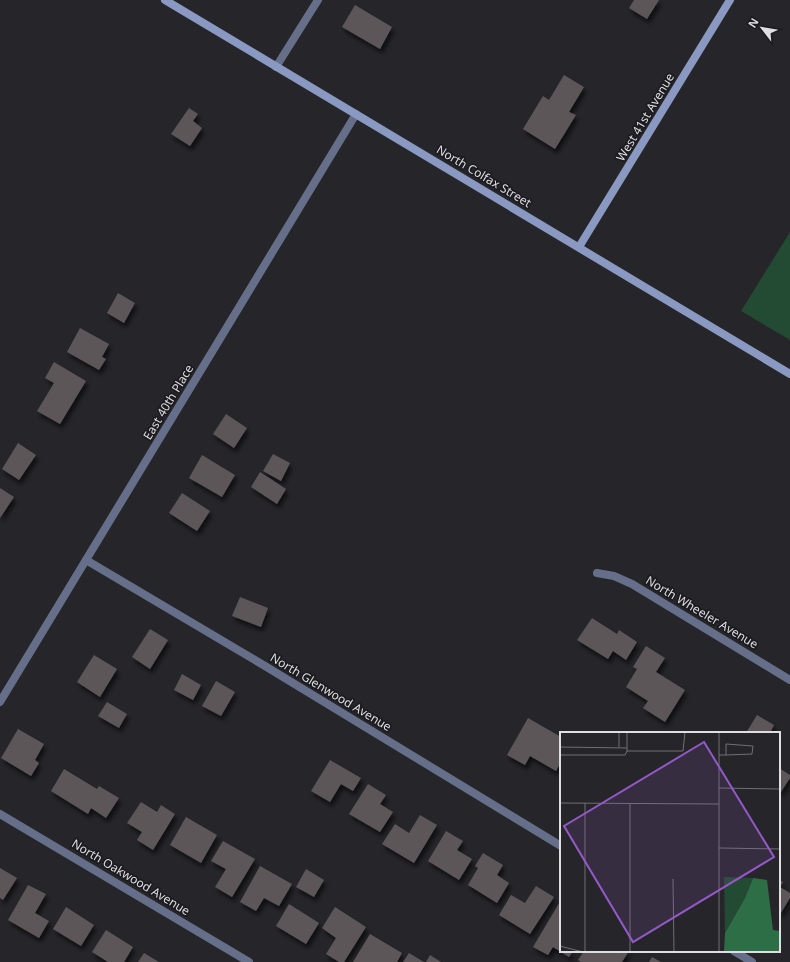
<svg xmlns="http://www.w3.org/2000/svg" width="790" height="962" viewBox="0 0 790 962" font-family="'Noto Sans',sans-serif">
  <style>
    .green { fill: #234a32 }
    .building { fill: #5b5659; filter: url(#shadow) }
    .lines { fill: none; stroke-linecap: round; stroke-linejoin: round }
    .street { stroke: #666f89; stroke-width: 8 }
    .secondary { stroke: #8a99c2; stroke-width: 8 }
    .labels { text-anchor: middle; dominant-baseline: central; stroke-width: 3.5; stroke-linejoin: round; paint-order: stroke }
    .street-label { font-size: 12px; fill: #dfdfe2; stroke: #1c1c20 }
    .inset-road { fill: none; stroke: #707074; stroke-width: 1 }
    .view { fill: #9459c8; fill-opacity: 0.15; stroke: #9459c8; stroke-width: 2 }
    .inset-edge { fill: none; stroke: #dfdfe2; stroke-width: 2 }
  </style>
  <defs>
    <filter id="shadow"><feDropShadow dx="2.5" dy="4.5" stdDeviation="2" flood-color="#0009"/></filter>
  </defs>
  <rect width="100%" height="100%" fill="#26262a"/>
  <!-- green -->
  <path class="green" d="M790,232V340L741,311Z"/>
  <!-- building -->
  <g class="building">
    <path d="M634,0H659L647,19L629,8Z"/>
    <path d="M355,5L392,27L380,49L342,27Z"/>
    <path d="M564,75L584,87L569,112L576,115L555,149L523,129L543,96L549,100Z"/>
    <path d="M189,108L198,114L193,121L202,128L190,146L171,134Z"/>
    <path d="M118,293L135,303L124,323L107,313Z"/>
    <path d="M80,328L109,344L102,357L106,359L99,370L67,352Z"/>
    <path d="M54,362L86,381L60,424L37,411L54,383L45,378Z"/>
    <path d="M226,414L247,428L234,448L213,434Z"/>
    <path d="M18,443L36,455L19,480L2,469Z"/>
    <path d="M273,454L290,463L281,481L263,471Z"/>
    <path d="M202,455L235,475L222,497L189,478Z"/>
    <path d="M260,472L286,489L277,504L251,487Z"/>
    <path d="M0,488L14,497L0,518Z"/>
    <path d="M182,493L210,511L197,531L169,513Z"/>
    <path d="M240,597L268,608L261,627L232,616Z"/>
    <path d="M592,618L617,634L619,630L637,642L626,660L613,651L608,659L577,640Z"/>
    <path d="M150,629L168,640L150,669L132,657Z"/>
    <path d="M646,646L665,658L656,672L685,690L665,722L643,708L648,701L626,687L637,669L633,667Z"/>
    <path d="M94,655L117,669L100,697L77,682Z"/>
    <path d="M182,674L201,685L193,700L174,690Z"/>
    <path d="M216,681L235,692L221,716L202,706Z"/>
    <path d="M107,702L127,714L119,728L98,716Z"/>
    <path d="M757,715L774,725L770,733H746Z"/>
    <path d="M528,718L561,737V762L556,771L530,756L525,765L507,755Z"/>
    <path d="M18,729L44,744L35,760L39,763L31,776L1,758Z"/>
    <path d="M330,760L361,778L353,791L341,784L330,802L311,791Z"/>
    <path d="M779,768L790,775V778L779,795Z"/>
    <path d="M64,769L97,789L99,786L119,798L106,818L91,808L88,814L51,791Z"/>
    <path d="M368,784L386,795L380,804L393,812L380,832L349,814Z"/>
    <path d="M141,802L157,812L161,805L175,814L153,850L137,840L142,832L127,823Z"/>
    <path d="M420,815L437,825L414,863L382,844L395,824L409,833Z"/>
    <path d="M186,817L217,835L201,863L170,845Z"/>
    <path d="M446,831L463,841L457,850L472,859L459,880L428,861Z"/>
    <path d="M223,841L255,859L232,897L215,887L226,869L211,861Z"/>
    <path d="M483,853L503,865L497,875L509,883L497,903L468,885L478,868L475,866Z"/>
    <path d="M260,866L292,884L279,906L264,898L256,911L240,902Z"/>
    <path d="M0,868L17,878L3,900L0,898Z"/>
    <path d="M306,869L324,880L314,897L296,887Z"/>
    <path d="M779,880L783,882L780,887L790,893V898L779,916Z"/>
    <path d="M28,885L46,894L35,913L49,921L39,938L8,920Z"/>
    <path d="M536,886L554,897L530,934L499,915L511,895L525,903Z"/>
    <path d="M561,900V951H573L569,957L553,947L548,955L533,947Z"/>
    <path d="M289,904L319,923L306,944L276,926Z"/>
    <path d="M66,907L94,925L81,946L53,929Z"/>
    <path d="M335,907L366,927L344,962H339L326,954L336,938L322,928Z"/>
    <path d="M106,930L133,947L124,962H108L92,952Z"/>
    <path d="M370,934L402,953L397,962H353Z"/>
    <path d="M584,951H629L622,962H581L578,960Z"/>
    <path d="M144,953L159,962H138Z"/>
    <path d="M409,953L424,962H403Z"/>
    <path d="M430,955L441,962H426Z"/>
    <path d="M652,957L661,962H649Z"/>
  </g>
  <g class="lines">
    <!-- street -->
    <g class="street">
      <path d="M276,67L318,0"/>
      <path d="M86,560L265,666L561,846"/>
      <path d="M597,573L614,576L632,584L790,680"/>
      <path d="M0,702L356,114"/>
      <path d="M0,814L249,962"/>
      <path d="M734,951L752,962"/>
    </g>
    <!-- secondary -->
    <g class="secondary">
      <path d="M165,0C372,126 582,248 790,374"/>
      <path d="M579,247L730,0"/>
    </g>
  </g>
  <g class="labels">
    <!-- street labels -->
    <g class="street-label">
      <text transform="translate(645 117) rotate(-59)">West 41st Avenue</text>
      <text transform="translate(484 176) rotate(31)">North Colfax Street</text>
      <text transform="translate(168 402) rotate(-59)">East 40th Place</text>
      <text transform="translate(702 612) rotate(31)">North Wheeler Avenue</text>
      <text transform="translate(331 692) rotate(31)">North Glenwood Avenue</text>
      <text transform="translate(131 877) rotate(31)">North Oakwood Avenue</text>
    </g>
  </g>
  <!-- overview -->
  <g transform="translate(560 732)">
    <rect width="220" height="220" fill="#26262a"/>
    <path d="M164,145L193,146L185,166L165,201Z" fill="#234a32"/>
    <path d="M193,146L207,148L213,198L220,199V220H164L165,201L185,166Z" fill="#2d6e47"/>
    <path class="inset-road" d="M59,0V15M159,0V220M0,15L67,16M67,19H123L125,0M0,23H65L67,19V0M159,23H166L192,22L193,14L166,12V23M159,56L220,57M0,71L159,72M159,116L220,117M113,147L114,220M0,214L23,220M25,220V71M70,220V72"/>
    <path class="view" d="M144,10L214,125L73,210L4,94Z"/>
    <rect width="220" height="220" class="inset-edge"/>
  </g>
  <!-- north arrow -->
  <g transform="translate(762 28) rotate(301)" stroke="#1c1c20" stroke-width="3" paint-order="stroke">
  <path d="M0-3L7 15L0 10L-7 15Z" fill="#dfdfe2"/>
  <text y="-6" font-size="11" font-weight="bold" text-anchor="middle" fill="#dfdfe2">N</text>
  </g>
</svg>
